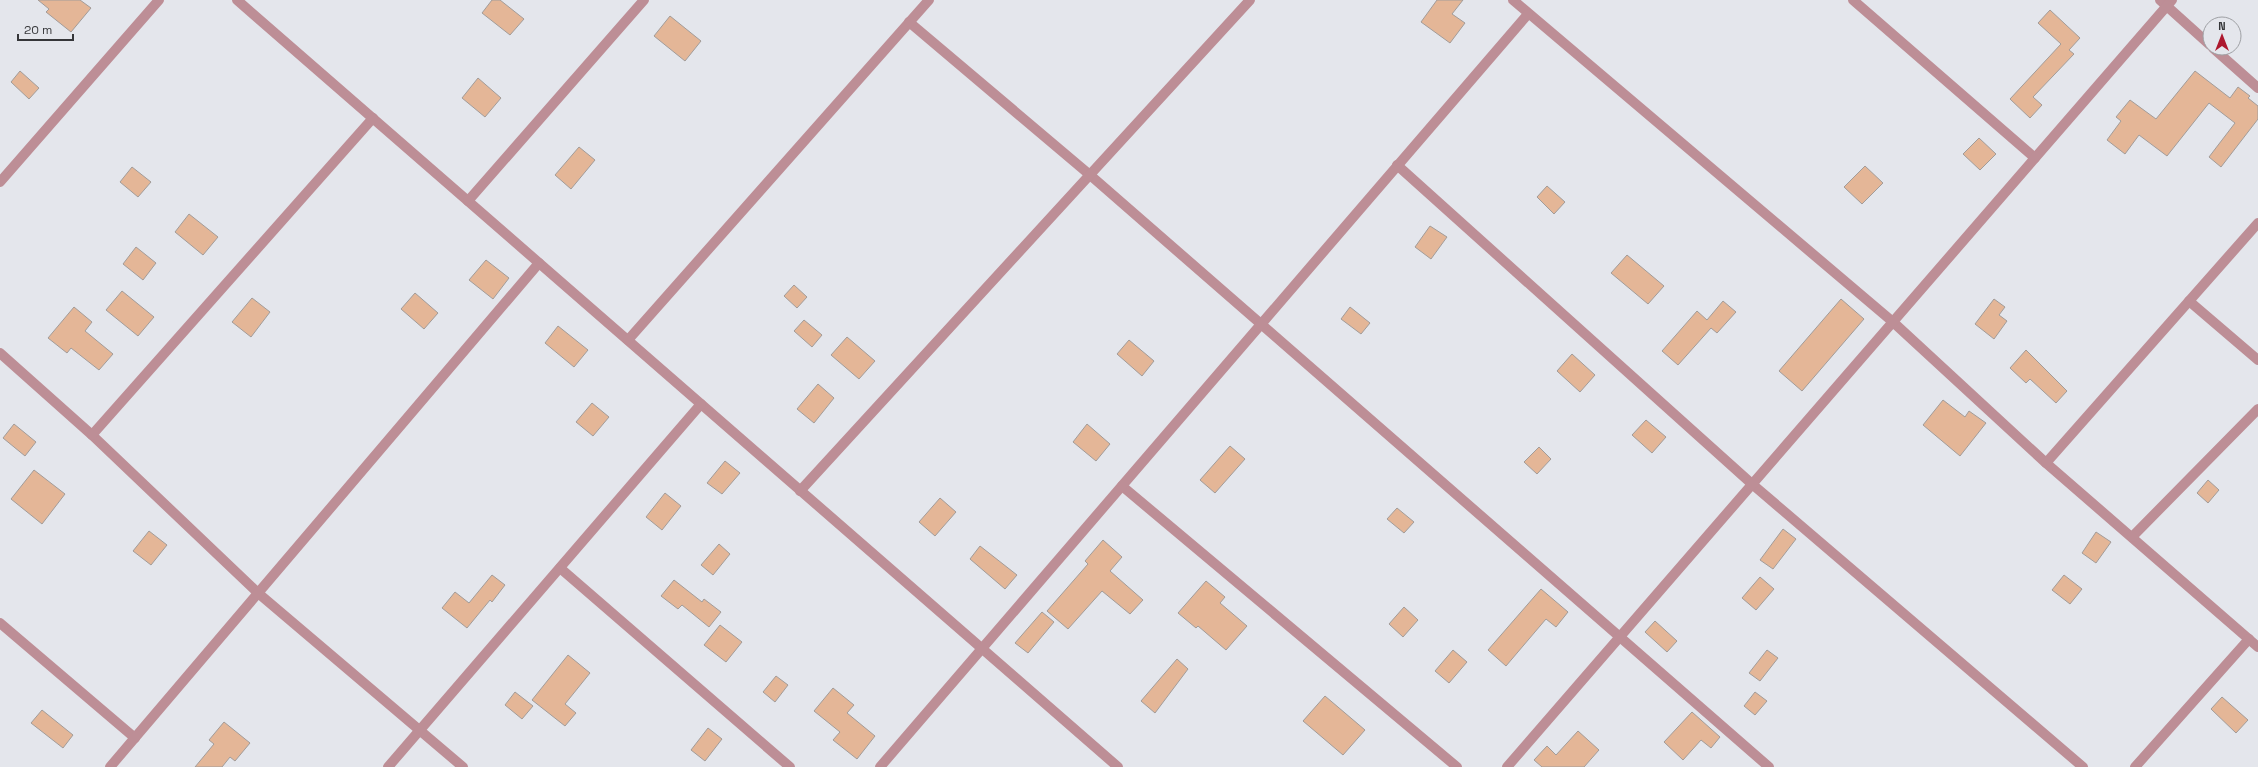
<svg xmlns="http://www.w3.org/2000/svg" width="2258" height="767" viewBox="0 0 2258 767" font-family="'Space Grotesk',sans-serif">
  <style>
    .building { fill: #e4b697; stroke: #a29c99 }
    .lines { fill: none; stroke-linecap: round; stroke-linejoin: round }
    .minor { stroke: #bd8e96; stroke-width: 10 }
  </style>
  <rect width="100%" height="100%" fill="#e4e6ec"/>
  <!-- building -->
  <g class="building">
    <path d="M38,0H80L91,8L71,32L46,12L49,9Z"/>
    <path d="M492,0H500L524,19L510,35L482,13Z"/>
    <path d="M1437,0H1463L1452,14L1465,23L1450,43L1421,22Z"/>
    <path d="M2050,10L2080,38L2069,50L2074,54L2033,97L2042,105L2030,118L2010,99L2061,44L2038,23Z"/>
    <path d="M670,16L701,41L685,61L654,36Z"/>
    <path d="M20,71L39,88L29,99L11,82Z"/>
    <path d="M2195,71L2230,98L2238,87L2250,96L2248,98L2258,106V119L2221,167L2209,157L2235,123L2209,103L2167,156L2139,135L2125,154L2107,140L2121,121L2116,117L2130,100L2156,119Z"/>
    <path d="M478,78L501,98L485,117L462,98Z"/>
    <path d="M1979,138L1996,154L1980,170L1963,154Z"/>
    <path d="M579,147L595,160L571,189L555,175Z"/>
    <path d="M1865,166L1883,183L1862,204L1844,187Z"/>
    <path d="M132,167L151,182L138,197L120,182Z"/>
    <path d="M1547,186L1565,202L1554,214L1537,197Z"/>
    <path d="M189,214L218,237L203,255L175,232Z"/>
    <path d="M1430,226L1447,237L1431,259L1415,247Z"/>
    <path d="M136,247L156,263L143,280L123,264Z"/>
    <path d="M1627,255L1664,286L1648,304L1611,273Z"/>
    <path d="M486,260L509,278L493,299L469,280Z"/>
    <path d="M794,285L807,297L797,308L784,296Z"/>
    <path d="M122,291L154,317L138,336L106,310Z"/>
    <path d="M415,293L438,313L424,329L401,309Z"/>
    <path d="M252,298L270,312L251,337L232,322Z"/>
    <path d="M1841,299L1864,319L1802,391L1779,371Z"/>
    <path d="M1994,299L2005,307L1999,315L2007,321L1994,339L1975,324Z"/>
    <path d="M1723,301L1736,312L1717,333L1711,328L1678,365L1662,351L1697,311L1707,320Z"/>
    <path d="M74,307L92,322L85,331L113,354L99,370L71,348L67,353L48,338Z"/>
    <path d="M1350,307L1370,323L1361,334L1341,319Z"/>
    <path d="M804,320L822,335L812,347L794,331Z"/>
    <path d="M558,326L588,350L574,367L545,343Z"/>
    <path d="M847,337L875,361L859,379L831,355Z"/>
    <path d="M1129,340L1154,361L1142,376L1117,354Z"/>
    <path d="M2026,350L2067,391L2056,403L2030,379L2026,383L2010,368Z"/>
    <path d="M1572,354L1595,375L1580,392L1557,371Z"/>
    <path d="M818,384L834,398L814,423L797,409Z"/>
    <path d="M1943,400L1965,417L1969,411L1986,423L1960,456L1923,425Z"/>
    <path d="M592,403L609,417L593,436L576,422Z"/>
    <path d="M1646,420L1666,437L1652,453L1632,435Z"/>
    <path d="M14,424L36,442L25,456L3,438Z"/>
    <path d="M1087,424L1110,444L1096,461L1073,442Z"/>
    <path d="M1230,446L1245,459L1215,493L1200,480Z"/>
    <path d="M1539,447L1551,459L1537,474L1524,462Z"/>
    <path d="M725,461L740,473L722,494L707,483Z"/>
    <path d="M34,470L65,494L42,524L11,499Z"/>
    <path d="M2208,480L2219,490L2208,503L2197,493Z"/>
    <path d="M665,493L681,506L662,530L646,517Z"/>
    <path d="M940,498L956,512L935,536L919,522Z"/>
    <path d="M1397,508L1414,522L1404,533L1387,519Z"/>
    <path d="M1783,529L1796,539L1773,569L1760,560Z"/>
    <path d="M149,531L167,545L151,565L133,551Z"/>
    <path d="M2096,532L2111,542L2096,563L2082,553Z"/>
    <path d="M1103,540L1122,557L1110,571L1143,600L1130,614L1102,591L1068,629L1047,611L1088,564L1085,561Z"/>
    <path d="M719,544L730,554L713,575L701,565Z"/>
    <path d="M980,546L1017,575L1005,589L970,559Z"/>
    <path d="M492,575L505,585L492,602L490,600L467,628L442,608L455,592L469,603Z"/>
    <path d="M2064,575L2082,589L2070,604L2052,590Z"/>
    <path d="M1760,577L1774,589L1756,610L1742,598Z"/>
    <path d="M674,580L702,602L704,599L721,612L709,627L682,605L678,609L661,596Z"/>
    <path d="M1206,581L1225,597L1220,603L1247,626L1226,650L1198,626L1196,628L1178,613Z"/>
    <path d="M1541,589L1568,612L1556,627L1546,619L1506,666L1488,650Z"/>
    <path d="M1404,607L1418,620L1403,637L1389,624Z"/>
    <path d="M1042,612L1054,622L1028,653L1015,643Z"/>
    <path d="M1655,621L1677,641L1667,652L1645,632Z"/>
    <path d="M720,625L742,642L726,662L704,645Z"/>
    <path d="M1453,650L1467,662L1449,683L1435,671Z"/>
    <path d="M1767,650L1778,658L1760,681L1749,673Z"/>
    <path d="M568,655L590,673L565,704L576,713L565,726L532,700Z"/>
    <path d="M1177,659L1188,669L1155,713L1141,701Z"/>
    <path d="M776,676L788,685L775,702L763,692Z"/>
    <path d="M833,688L854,705L847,713L875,736L857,759L833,740L840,732L814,711Z"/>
    <path d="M515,692L533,706L522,719L505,705Z"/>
    <path d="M1755,692L1767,701L1755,715L1744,706Z"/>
    <path d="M1325,696L1365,730L1343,755L1303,721Z"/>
    <path d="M2222,697L2248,720L2236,733L2211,709Z"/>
    <path d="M42,710L73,735L63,748L31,723Z"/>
    <path d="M1692,712L1720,737L1711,748L1701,740L1683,760L1664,742Z"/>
    <path d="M224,722L250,743L235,761L230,757L222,767H195L214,744L209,740Z"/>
    <path d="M708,728L722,739L705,761L691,750Z"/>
    <path d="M1578,731L1599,750L1584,767H1542L1534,760L1547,746L1556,755Z"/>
  </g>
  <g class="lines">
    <!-- minor -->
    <g class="minor">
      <path d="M237,0L1118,767"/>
      <path d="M1513,0L1893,322L2046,463L2258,647"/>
      <path d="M1853,0L2035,158"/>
      <path d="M2160,0L2210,45"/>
      <path d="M909,22L1090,175L1769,767"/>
      <path d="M2213,48L2258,88"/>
      <path d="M1397,165L1752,484L2083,767"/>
      <path d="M0,182L159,0"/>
      <path d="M468,201L644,0"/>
      <path d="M2189,301L2258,360"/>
      <path d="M628,340L929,0"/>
      <path d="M0,353L92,435L258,593L463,767"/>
      <path d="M92,435L373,118"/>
      <path d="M2046,463L2258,223"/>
      <path d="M1122,486L1457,767"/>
      <path d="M800,491L1250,0"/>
      <path d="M2132,537L2258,409"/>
      <path d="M560,568L790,767"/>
      <path d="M0,623L135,738"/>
      <path d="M110,767L539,263"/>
      <path d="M388,767L701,404"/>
      <path d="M880,767L1528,14"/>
      <path d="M1507,767L2172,0"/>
      <path d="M2135,767L2249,639"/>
    </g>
  </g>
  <!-- north arrow -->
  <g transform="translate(2222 36)"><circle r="19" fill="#e4e6ec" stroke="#9ea0a4"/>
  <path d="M0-3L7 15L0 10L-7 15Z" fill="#ad182e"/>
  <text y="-6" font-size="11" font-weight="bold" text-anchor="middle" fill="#353639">N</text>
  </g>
  <!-- scale -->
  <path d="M18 34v6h55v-6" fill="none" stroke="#353639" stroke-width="2"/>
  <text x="24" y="34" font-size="12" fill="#353639" stroke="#e4e6ec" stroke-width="3" paint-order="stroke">20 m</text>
</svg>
